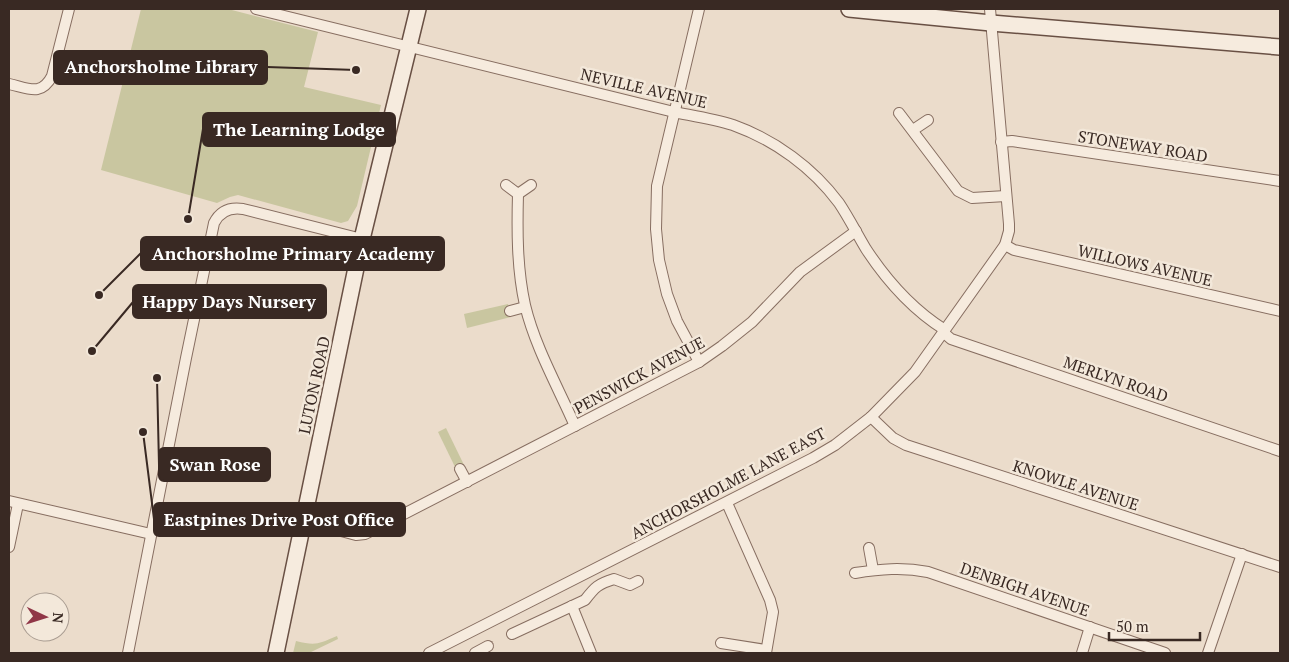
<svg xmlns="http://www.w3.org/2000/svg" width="1289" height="662" viewBox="0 0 1289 662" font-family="'PT Serif',serif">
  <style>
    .green { fill: #c9c6a0 }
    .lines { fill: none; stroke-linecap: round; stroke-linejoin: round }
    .street-casing { stroke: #876e61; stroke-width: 12 }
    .secondary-casing { stroke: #695044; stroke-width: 18 }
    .street { stroke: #f6ebde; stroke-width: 10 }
    .secondary { stroke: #f6ebde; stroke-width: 15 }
    .labels { text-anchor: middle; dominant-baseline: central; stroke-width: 5; stroke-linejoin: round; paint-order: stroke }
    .street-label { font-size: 16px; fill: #392923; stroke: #f3e8da }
    .leader { fill: none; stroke: #392923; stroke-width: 2 }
    .callout-dot { fill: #392923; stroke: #f3e8da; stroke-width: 2 }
    .callout { fill: #392923; stroke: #392923; stroke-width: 2 }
    .callout-label { font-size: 18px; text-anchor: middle; font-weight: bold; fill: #fff }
  </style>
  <rect width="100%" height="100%" fill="#ebdccb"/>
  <!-- green -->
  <g class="green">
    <path d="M141,9H228L318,32L304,87L381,105L357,206L348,221L341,223L238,195L230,197L217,203L101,170Z"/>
    <path d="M508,304L511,317L467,328L464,314Z"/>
    <path d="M446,428L464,465L456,469L438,432Z"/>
    <path d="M337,636L338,639L309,653H293L296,641C316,646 318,644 337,636Z"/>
  </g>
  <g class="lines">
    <!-- street casing -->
    <g class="street-casing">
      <g id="street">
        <path d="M256,9L674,112C694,116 714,119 733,125C775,140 813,168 839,203C849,218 857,234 866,249C887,281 913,310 945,330"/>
        <path d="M9,84C28,88 41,97 52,76L69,9"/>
        <path d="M899,113L958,191L972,198L1006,196"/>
        <path d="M913,130L928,120"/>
        <path d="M1001,142L1012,141L1280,181"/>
        <path d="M506,185L518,194C517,231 517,269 525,305C535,347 558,387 575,426"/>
        <path d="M518,194L531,185"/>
        <path d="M1005,245L1014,250L1280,311"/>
        <path d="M510,311L525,307"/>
        <path d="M944,333L951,339L1280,451"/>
        <path d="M699,362L677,321L667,294L659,260L656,229L657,186L699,9"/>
        <path d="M871,417L893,438L906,445L1280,567"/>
        <path d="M460,469L467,482"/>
        <path d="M9,501L151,534"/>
        <path d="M727,503L770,600L773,612L766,653"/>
        <path d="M304,521L356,535L365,534L699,362L722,346L752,322L800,272L856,231"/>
        <path d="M9,547L18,504"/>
        <path d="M869,548L873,570"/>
        <path d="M855,573C880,569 903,567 928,572L1165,653"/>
        <path d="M572,606L591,653"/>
        <path d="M512,634L585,600C595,587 598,584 614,579L630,585L638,581"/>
        <path d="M721,643L766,650"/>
        <path d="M128,653L186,358L214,223C220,211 230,207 243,209L362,239"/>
        <path d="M429,653L813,458L835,445L871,417L915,372L1005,245L1009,231V224L990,9"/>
        <path d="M475,653L488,646"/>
        <path d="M1082,653L1090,627"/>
        <path d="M1208,653L1242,554"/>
      </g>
    </g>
    <!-- secondary casing -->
    <g class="secondary-casing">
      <g id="secondary">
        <path d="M849,9L991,23L1280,47"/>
        <path d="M276,653L362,239L418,9"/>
      </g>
    </g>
    <!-- street -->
    <use href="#street" class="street"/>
    <!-- secondary -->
    <use href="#secondary" class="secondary"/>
  </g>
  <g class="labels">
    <!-- street labels -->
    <g class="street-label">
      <text transform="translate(644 88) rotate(13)">NEVILLE AVENUE</text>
      <text transform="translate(1143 146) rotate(9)">STONEWAY ROAD</text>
      <text transform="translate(1145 265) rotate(13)">WILLOWS AVENUE</text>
      <text transform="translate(639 375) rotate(-28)">PENSWICK AVENUE</text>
      <text transform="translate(1116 379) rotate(19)">MERLYN ROAD</text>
      <text transform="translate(314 385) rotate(-78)">LUTON ROAD</text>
      <text transform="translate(728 483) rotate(-28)">ANCHORSHOLME LANE EAST</text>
      <text transform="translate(1076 485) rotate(18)">KNOWLE AVENUE</text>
      <text transform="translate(1025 589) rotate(19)">DENBIGH AVENUE</text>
    </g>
  </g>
  <!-- callouts -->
  <path class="leader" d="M356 70L267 67M188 219L203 129M99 295L141 253M92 351L133 302M157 378L159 465M143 432L154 519"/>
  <g class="callout-dot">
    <circle cx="356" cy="70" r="5"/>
    <circle cx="188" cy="219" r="5"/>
    <circle cx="99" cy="295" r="5"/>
    <circle cx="92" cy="351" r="5"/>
    <circle cx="157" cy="378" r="5"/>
    <circle cx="143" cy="432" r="5"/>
  </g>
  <g class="callout">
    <rect x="54" y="51" width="213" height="33" rx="5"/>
    <rect x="203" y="113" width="192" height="33" rx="5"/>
    <rect x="141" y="237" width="303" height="33" rx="5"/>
    <rect x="133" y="285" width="193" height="33" rx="5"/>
    <rect x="159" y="448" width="111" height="33" rx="5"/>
    <rect x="154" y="503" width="251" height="33" rx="5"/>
  </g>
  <g class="callout-label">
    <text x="161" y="73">Anchorsholme Library</text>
    <text x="299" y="136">The Learning Lodge</text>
    <text x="293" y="260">Anchorsholme Primary Academy</text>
    <text x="229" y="308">Happy Days Nursery</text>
    <text x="215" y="471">Swan Rose</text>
    <text x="279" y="526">Eastpines Drive Post Office</text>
  </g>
  <!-- border -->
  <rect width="1289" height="662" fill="none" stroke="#392923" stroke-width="20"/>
  <!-- north arrow -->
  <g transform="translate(45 617) rotate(94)"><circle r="24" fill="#f3e8da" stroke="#a99c91"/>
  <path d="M0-4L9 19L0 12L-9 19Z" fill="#903647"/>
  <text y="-8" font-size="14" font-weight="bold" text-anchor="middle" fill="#392923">N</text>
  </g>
  <!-- scale -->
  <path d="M1109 632v8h91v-8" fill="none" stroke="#392923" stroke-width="2.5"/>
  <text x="1116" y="632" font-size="15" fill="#392923" stroke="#f3e8da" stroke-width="4" paint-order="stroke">50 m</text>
</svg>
